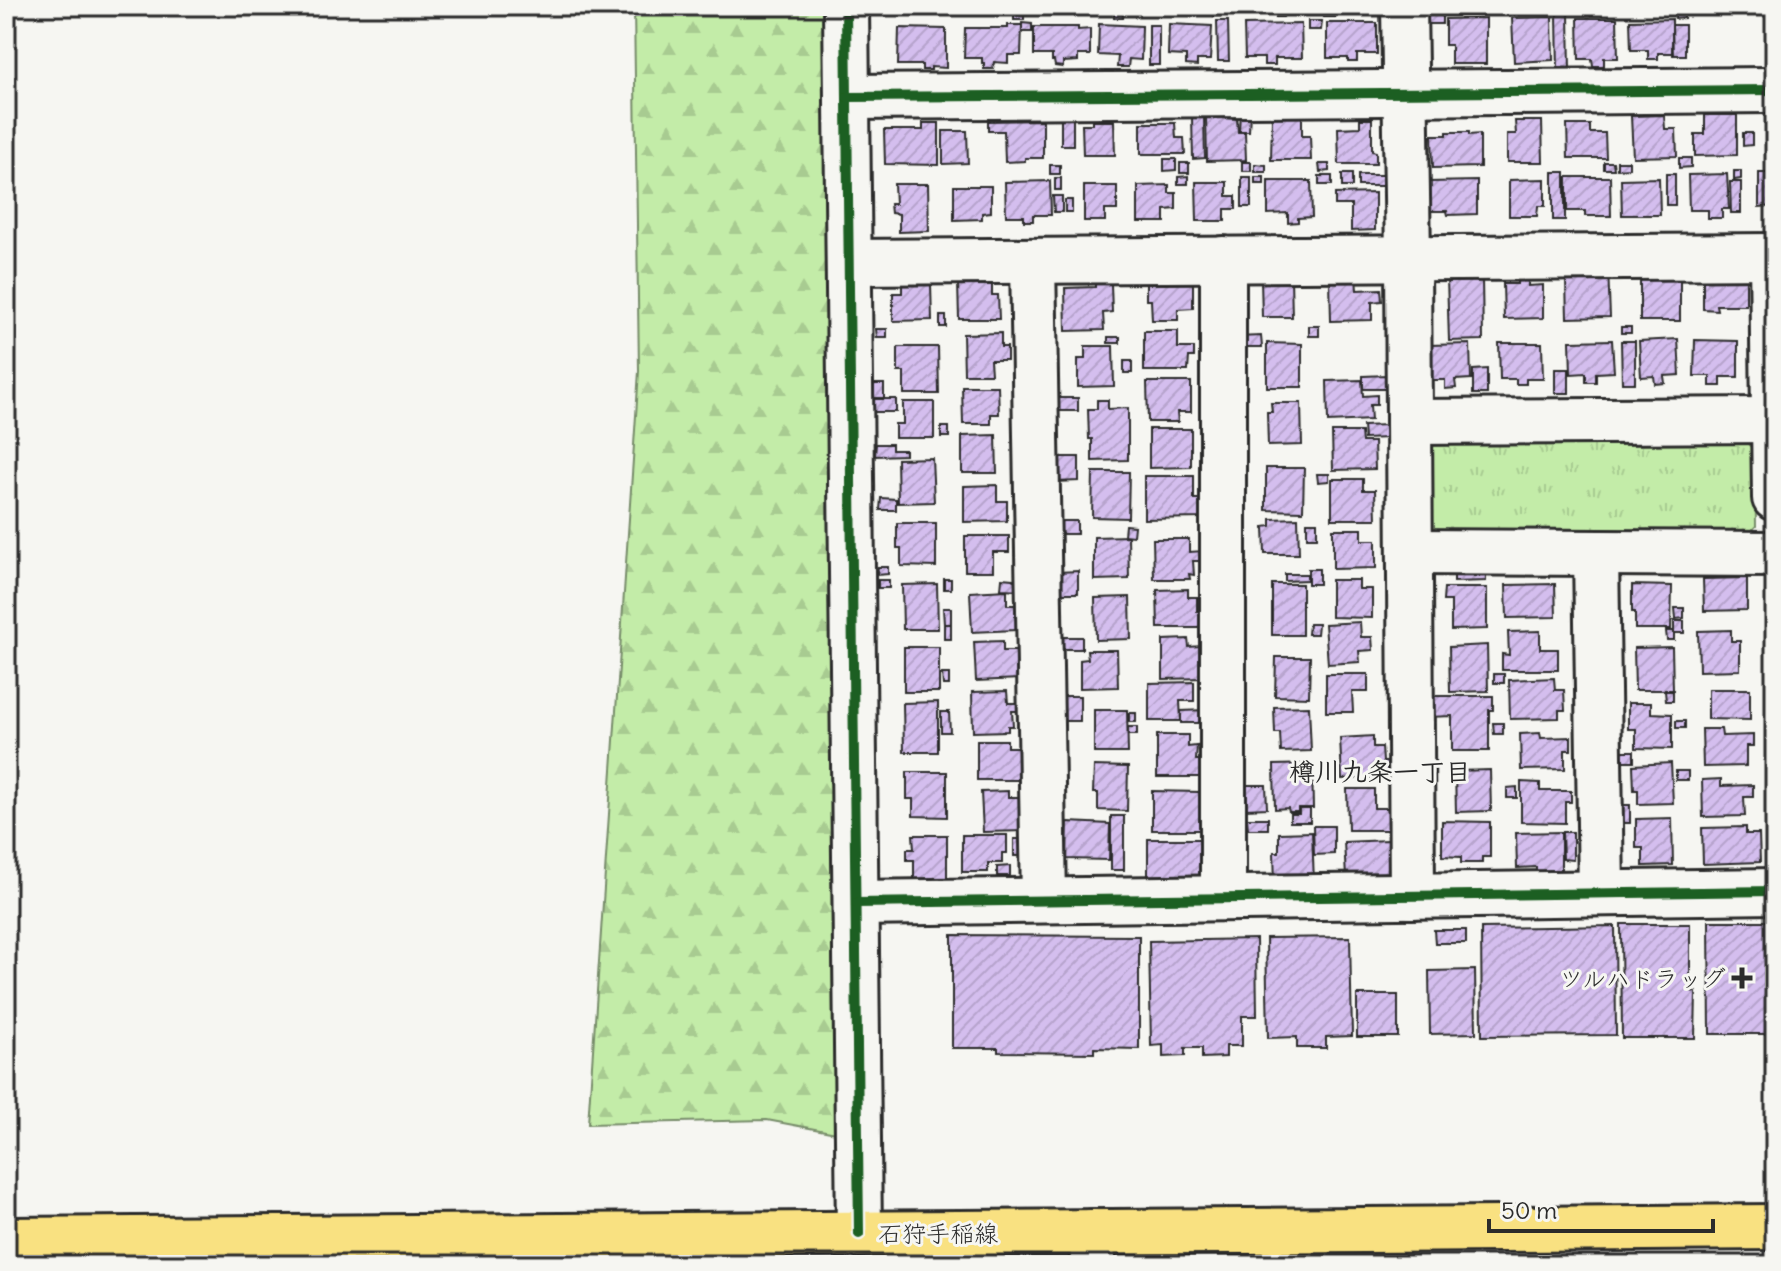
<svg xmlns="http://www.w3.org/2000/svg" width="1781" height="1271" viewBox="0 0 1781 1271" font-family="Delius,'Klee One',sans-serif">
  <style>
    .grass { fill: url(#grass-tufts); stroke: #778c6a; stroke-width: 2 }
    .forest { fill: url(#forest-firs); stroke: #778c6a; stroke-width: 2 }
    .building { fill: url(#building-hatch); stroke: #2b2b2b; stroke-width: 2 }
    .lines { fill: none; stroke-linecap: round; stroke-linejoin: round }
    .minor-casing { stroke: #2b2b2b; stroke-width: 50 }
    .major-casing { stroke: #2b2b2b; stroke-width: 50 }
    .minor { stroke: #f6f6f2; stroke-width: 44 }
    .major { stroke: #f9e181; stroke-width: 44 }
    .cycleway-casing { stroke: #f6f6f2; stroke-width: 15 }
    .cycleway { stroke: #1b5e20; stroke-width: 10 }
    .poi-dot { fill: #2b2b2b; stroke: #f6f6f2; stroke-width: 3 }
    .labels { text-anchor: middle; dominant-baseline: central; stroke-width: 6; stroke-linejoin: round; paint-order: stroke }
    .poi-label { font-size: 24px; fill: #2b2b2b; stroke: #f6f6f2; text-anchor: end }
    .street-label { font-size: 24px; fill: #2b2b2b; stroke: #f6f6f2 }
    .neighbourhood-label { font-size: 26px; font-weight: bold; fill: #2b2b2b; stroke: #f6f6f2 }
  </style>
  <defs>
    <pattern id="grass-tufts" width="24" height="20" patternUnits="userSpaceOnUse" patternTransform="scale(2)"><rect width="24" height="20" fill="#c3eca8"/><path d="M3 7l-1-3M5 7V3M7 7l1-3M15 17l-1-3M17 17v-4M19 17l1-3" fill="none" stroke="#a8cb91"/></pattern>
    <pattern id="forest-firs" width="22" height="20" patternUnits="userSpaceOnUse" patternTransform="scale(2)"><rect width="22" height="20" fill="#c3eca8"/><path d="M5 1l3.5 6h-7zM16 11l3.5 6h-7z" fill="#a8cb91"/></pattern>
    <pattern id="building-hatch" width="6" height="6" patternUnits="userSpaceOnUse" patternTransform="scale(2)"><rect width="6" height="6" fill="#d4beee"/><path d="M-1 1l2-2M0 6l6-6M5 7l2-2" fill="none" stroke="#b6a3cc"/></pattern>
  </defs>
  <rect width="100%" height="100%" fill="#f6f6f2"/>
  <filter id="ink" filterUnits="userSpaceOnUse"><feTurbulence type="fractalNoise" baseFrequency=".0125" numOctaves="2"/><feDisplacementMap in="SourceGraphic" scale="16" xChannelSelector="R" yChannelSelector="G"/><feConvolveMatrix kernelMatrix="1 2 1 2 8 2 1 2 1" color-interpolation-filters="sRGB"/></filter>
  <g filter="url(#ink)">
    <!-- grass -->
    <path class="grass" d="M1745,441L1755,451L1756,526L1746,536H1435L1425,527V453L1434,443Z"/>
    <!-- forest -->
    <path class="forest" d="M634,6H828L832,944L836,1133L767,1120L588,1124L639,371Z"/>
    <!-- building -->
    <g class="building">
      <path d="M1055,6H1070V13H1056Z"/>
      <rect x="1214" y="6" width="9" height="10"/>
      <path d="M1272,6V16H1263V7Z"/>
      <rect x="1324" y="6" width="12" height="11"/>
      <path d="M1277,7H1284L1283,17H1276Z"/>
      <rect x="1014" y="8" width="10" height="12"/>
      <path d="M1123,8V18H1114V9Z"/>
      <path d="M1417,10H1442V24H1418Z"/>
      <path d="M1675,11H1684V18L1675,19Z"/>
      <path d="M1557,13H1569L1570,72L1558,73Z"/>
      <path d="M1552,17L1553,60L1514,62L1512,18Z"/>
      <path d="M1486,18V64H1451V45H1445V19Z"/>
      <path d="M1578,18H1617L1618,58H1604V66H1593L1592,59H1579Z"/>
      <path d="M1672,19V53H1658V59H1648V50H1631L1630,20Z"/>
      <path d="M1217,21H1228L1229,61H1218Z"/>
      <path d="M1308,21H1322L1321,30H1308Z"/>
      <path d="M1022,23L1032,24V32H1022Z"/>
      <path d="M1327,23H1377V54H1357V62H1348V58H1327Z"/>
      <path d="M1099,24L1142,26L1141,60L1129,59L1128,67H1117L1118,56L1098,55Z"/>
      <path d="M1169,24L1212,26L1210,60H1197V66L1186,65V56L1168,55Z"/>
      <path d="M1301,24L1302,58H1275V65H1264V58H1245L1244,25Z"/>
      <path d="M1008,25H1022L1021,55H1008V63L994,62L993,69H984V63H982V58H964L965,28H1008Z"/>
      <rect x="1149" y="25" width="10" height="40"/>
      <path d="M1672,25H1685V55H1673Z"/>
      <path d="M1034,27H1078V30L1090,29V55H1078V61L1063,62V67L1055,66L1054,61H1052V55H1034Z"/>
      <path d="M899,28L946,29V68L931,67V70H922V65H898Z"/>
      <path d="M1240,113H1250L1249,131H1239Z"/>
      <path d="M1292,115H1302V136H1310L1311,160H1271L1272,117H1292Z"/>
      <path d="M1664,115L1665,129H1676L1677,156L1633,157L1631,116Z"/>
      <path d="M1705,115H1737V155L1695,156V134H1705Z"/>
      <rect x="1061" y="116" width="12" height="29"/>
      <path d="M1192,117H1204L1205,158L1193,159Z"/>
      <path d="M1206,117L1237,119L1238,132H1245L1246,160L1207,161Z"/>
      <path d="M1360,119H1372V151L1376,152V164H1339L1338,128L1360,127Z"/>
      <path d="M1043,120V158H1025V161L1005,162L1004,131H988V121Z"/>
      <path d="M1092,121H1114L1115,155H1083L1082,124H1092Z"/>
      <path d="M1515,121H1542L1543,162H1507V134H1516Z"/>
      <path d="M1768,121H1775V159L1769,160Z"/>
      <path d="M923,123H939V165L885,164L884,130H923Z"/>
      <path d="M1141,123H1175L1176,138H1184L1185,154H1141Z"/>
      <path d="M1567,125H1590V133H1605L1606,158H1568Z"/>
      <path d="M943,131H967L968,163L943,164Z"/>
      <path d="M1447,132H1469V135L1480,134V167L1433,168L1432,135H1447Z"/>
      <path d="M1743,133H1752V145L1743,146Z"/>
      <path d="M1679,158H1691V167L1679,168Z"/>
      <path d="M1164,159H1176V170L1164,171Z"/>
      <path d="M1617,161H1629V168L1617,169Z"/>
      <rect x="1242" y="162" width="9" height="9"/>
      <path d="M1604,162H1613L1614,169H1604Z"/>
      <rect x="1180" y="163" width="9" height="10"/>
      <path d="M1255,164L1266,165V172H1255Z"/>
      <path d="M1319,164H1329V171L1320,172Z"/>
      <rect x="1050" y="165" width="10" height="9"/>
      <path d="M1734,171H1741V179L1734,180Z"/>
      <rect x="1553" y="172" width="12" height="48"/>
      <path d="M1759,173H1775V206L1759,207Z"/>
      <rect x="1342" y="174" width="10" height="13"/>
      <rect x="1666" y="174" width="9" height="31"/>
      <path d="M1727,174L1729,209H1722V218H1708V210H1689L1688,175Z"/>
      <rect x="1358" y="175" width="24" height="11"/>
      <path d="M1188,176V184H1178V177Z"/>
      <rect x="1319" y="176" width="13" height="9"/>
      <rect x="1242" y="177" width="9" height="30"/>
      <rect x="1255" y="177" width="9" height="7"/>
      <path d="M1567,177H1610L1611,216H1585V211H1567Z"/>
      <rect x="1055" y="178" width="6" height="12"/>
      <path d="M1659,178L1660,215H1622L1621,179Z"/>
      <path d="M1545,179V206H1538L1537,216H1509V180Z"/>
      <path d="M1050,181L1051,215H1033V221H1024V216H1006L1005,182Z"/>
      <path d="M1268,181H1311L1312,217L1298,218V222L1288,223V213L1268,214Z"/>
      <path d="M1477,181V214L1448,215L1447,211H1428V182Z"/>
      <path d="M1196,182H1227V196H1236V209H1225V221H1197Z"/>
      <path d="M1730,182H1741V213H1731Z"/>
      <path d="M894,184H928L929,231L899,232V214L891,213L890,204H895Z"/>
      <path d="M1169,185V193H1176V209L1165,210V222H1138V186Z"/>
      <path d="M954,186H991V212L982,213V219L954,220Z"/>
      <path d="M1084,186H1117V210H1105V221H1084Z"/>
      <path d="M1375,193V230L1351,231V205H1335V194Z"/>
      <path d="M1053,196H1062V212H1054Z"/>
      <rect x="1065" y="200" width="7" height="12"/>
      <path d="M1590,268H1608L1610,317L1567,318L1566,281H1590Z"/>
      <path d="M1529,270L1528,286L1543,285V318L1504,319L1503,284H1517V271Z"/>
      <path d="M1703,273L1746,274V305H1716L1717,310L1703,309Z"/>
      <rect x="1640" y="274" width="40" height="47"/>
      <path d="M1291,278L1292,317H1262L1261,279Z"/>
      <path d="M1356,278L1357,290L1381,289L1382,301L1372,302V320L1331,321L1330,279Z"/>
      <path d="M1447,278H1482L1483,340L1449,341Z"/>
      <path d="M1146,281H1193V308L1178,309V320H1152L1151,300H1146Z"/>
      <path d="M958,283H992V295H998L999,319H959Z"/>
      <path d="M902,284H931L932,320L893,321V293H902Z"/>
      <path d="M1095,284H1111L1112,312L1103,313L1104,330L1066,331L1065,288L1095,287Z"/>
      <rect x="940" y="316" width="6" height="11"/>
      <rect x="1309" y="326" width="10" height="10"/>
      <rect x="1621" y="327" width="10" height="6"/>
      <path d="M876,329H887V337H877Z"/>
      <path d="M1144,331H1178V348H1194V357H1189L1188,371H1144Z"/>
      <path d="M1001,333V347H1007V360H990L991,374H964L963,334Z"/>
      <path d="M1261,336L1262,347H1238L1237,337Z"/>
      <rect x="1108" y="337" width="12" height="6"/>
      <path d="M1678,339L1680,375L1664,376L1665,383L1655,384L1654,376L1641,377L1639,341Z"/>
      <path d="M1612,340L1614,372L1596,373V382H1586V373L1571,374L1570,341Z"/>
      <path d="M1695,340L1738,341V377H1721V386H1710V376H1694Z"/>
      <path d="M1621,341H1635V383H1622Z"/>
      <path d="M1267,343L1302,344V387H1267Z"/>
      <path d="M1499,343H1542L1543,379H1526V384H1516V379H1500Z"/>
      <path d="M1470,344L1471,379L1455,380L1456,388L1445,389V380H1429L1428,345Z"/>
      <path d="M1085,346H1113L1114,386L1078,387V359H1085Z"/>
      <path d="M898,347H938L939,394H904V372H898Z"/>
      <rect x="1124" y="361" width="8" height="12"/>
      <path d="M1487,369V394H1473V370Z"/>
      <rect x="1555" y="369" width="14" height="24"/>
      <path d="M1387,375V389H1363V376Z"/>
      <path d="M1362,380L1363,396L1377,395V405H1370L1371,420L1328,422L1327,381Z"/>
      <path d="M1147,382H1191V412H1177L1178,422H1148Z"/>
      <rect x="871" y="384" width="13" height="14"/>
      <path d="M962,386H998L999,414H991V424H963Z"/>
      <rect x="1055" y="398" width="23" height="13"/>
      <rect x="872" y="399" width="24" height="13"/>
      <path d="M1097,400H1108V409L1128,408V460L1092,461V439H1089L1088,409H1097Z"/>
      <path d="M903,402H934V438H895V424H903Z"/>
      <path d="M1271,403H1301L1302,445L1268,446L1267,412H1272Z"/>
      <path d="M1387,425L1388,438L1364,439L1363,426Z"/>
      <rect x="941" y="427" width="8" height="10"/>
      <path d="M1149,429H1191V467L1149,468Z"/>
      <path d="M1332,432H1361L1362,442H1374L1375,469L1333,470Z"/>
      <path d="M996,435L997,473H962V436Z"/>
      <path d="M876,444H892V450H905V455L875,456Z"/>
      <path d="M1056,457H1079V481L1056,482Z"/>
      <path d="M932,458L934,502L898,503L897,459Z"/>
      <path d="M1266,468H1304L1303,511L1266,510Z"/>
      <path d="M1093,472H1129L1128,518L1092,517Z"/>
      <path d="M1317,474H1329V481L1318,482Z"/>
      <path d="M1144,476H1194V499H1202L1203,518L1144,519Z"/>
      <path d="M1332,479H1363V490H1375L1376,519H1332Z"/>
      <path d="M997,485V501H1007V521L964,522V486Z"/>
      <path d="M881,498L896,499V510H880Z"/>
      <path d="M1298,518L1299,554H1265L1264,527L1271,526V519Z"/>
      <rect x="1058" y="521" width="19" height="13"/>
      <rect x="1307" y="522" width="10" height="15"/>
      <path d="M897,523H936V567L901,566V548H897Z"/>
      <path d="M1125,525L1134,526L1133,536L1124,535Z"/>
      <path d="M1333,529H1362V540H1376V568L1333,569Z"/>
      <path d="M965,536H1009V552H993V571H965Z"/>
      <path d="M1128,536L1129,579L1094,580V537Z"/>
      <path d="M1153,539H1189V552L1204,551V561H1193L1194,575L1189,574L1190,579H1154Z"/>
      <path d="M878,567H888V574L877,575Z"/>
      <path d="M1486,568V581L1454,582V569Z"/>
      <rect x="1308" y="569" width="11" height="15"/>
      <path d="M1078,571V593H1058V572Z"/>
      <path d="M1285,574H1307V580L1285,581Z"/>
      <path d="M1002,578L1023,580V590L1001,589Z"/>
      <path d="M1747,578V610L1704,611L1703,579Z"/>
      <rect x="944" y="579" width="7" height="10"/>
      <rect x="878" y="580" width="11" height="8"/>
      <path d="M1331,580H1359V589H1372V618L1331,617Z"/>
      <path d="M937,584L938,629H903L902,585Z"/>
      <rect x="1272" y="584" width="30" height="51"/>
      <path d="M1555,584L1556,617L1507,618L1506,585Z"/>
      <path d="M1632,585L1672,586L1671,629H1635V612H1632Z"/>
      <path d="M1444,588H1487V629L1451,630V601H1443Z"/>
      <path d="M1188,589V597H1197V611H1201V628H1158L1157,590Z"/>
      <path d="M1007,590V605H1015L1016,630L972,632L970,592Z"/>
      <path d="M1130,597L1131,639L1096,640L1095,598Z"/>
      <path d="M943,608H951V624H944Z"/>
      <path d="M1675,608H1684V618L1676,619Z"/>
      <rect x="1674" y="621" width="10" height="12"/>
      <path d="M1360,622L1361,637H1372L1373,650L1359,651L1360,662L1328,664L1325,624Z"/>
      <rect x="944" y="624" width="7" height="15"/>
      <path d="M1309,624H1318L1317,634H1308Z"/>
      <path d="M1731,630V641H1740V670L1699,671L1698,631Z"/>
      <path d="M1540,631V649H1558V670H1502V654L1509,655L1508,632Z"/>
      <path d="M1666,631H1674V640H1667Z"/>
      <path d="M1060,637H1082V649H1061Z"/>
      <path d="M1188,639L1189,647L1200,646V656H1206V678L1163,679V640Z"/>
      <path d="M1003,641V651H1019L1020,679L976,681L974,642Z"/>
      <path d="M1487,645L1488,691L1450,692L1449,647Z"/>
      <rect x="904" y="647" width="35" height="45"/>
      <path d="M1672,647L1673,690H1635L1634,648Z"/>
      <path d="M1087,650H1117L1118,687L1080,688V660L1088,659Z"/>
      <path d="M1276,657H1310L1309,697L1275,696Z"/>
      <path d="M942,674H949V685H943Z"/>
      <path d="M1326,674H1368V692H1352L1353,712H1326Z"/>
      <rect x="1494" y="674" width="10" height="9"/>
      <path d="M1554,678L1555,690H1564L1565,710H1559V718L1510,719L1509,680Z"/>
      <path d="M1194,682V701H1180L1181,721H1149V683Z"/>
      <path d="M1708,689H1750V720L1708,719Z"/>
      <path d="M1007,691L1008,703H1022V711H1012L1013,726H1008V731L973,732L972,692Z"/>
      <path d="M1665,691H1673V701H1666Z"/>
      <rect x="1060" y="696" width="20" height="25"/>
      <path d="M1428,696H1493V710H1489V751H1452V716L1428,717Z"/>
      <path d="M938,702V752H904L903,703Z"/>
      <path d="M1628,703H1651V713L1672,714V749L1636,748V729H1628Z"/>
      <path d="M1309,706L1311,751L1281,752L1280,733H1275L1274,707Z"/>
      <path d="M1094,710H1127L1128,753H1094Z"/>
      <path d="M1205,710V723H1181V711Z"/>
      <path d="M941,712H949L950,732H941Z"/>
      <rect x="1129" y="713" width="7" height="9"/>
      <rect x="1676" y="721" width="9" height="7"/>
      <path d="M1493,723H1503V734H1494Z"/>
      <rect x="1128" y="727" width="9" height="8"/>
      <path d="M1702,729H1721L1722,736L1753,735V746H1746V766L1703,767Z"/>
      <path d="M1540,733L1541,738L1571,737V750H1565V769L1521,770L1520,734Z"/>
      <path d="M1157,735H1188V747L1197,746L1196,760H1200L1201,777H1157Z"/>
      <path d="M1373,736V747H1382L1383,762H1387V777L1342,779L1340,738Z"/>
      <path d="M977,740H1007V747H1018V762H1021V780H977Z"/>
      <rect x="1611" y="751" width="23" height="10"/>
      <path d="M1671,763L1673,803L1638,804V790H1634L1633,765Z"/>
      <path d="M1312,764L1313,808H1298V812H1289L1288,808L1275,809L1274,765Z"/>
      <path d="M1094,766L1128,767L1127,811L1098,810V793H1093Z"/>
      <path d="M1490,770L1491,811L1456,812L1455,771Z"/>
      <rect x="1676" y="771" width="12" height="9"/>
      <path d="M907,772H947V817L913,816V799H907Z"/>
      <path d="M1721,779V786L1753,785V797H1744L1745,816L1703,817L1702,780Z"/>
      <path d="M1521,782L1540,783V791H1571V802H1565V823L1521,822Z"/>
      <path d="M1246,785H1266L1267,808L1246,809Z"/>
      <path d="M1517,787V798H1507V788Z"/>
      <path d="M1347,789H1374V808H1390L1391,830H1348Z"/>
      <path d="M1008,791V797H1021L1027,831L983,832L981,792Z"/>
      <path d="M1152,791L1200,792V805H1204V817H1199V830H1152Z"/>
      <rect x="1612" y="805" width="18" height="18"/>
      <path d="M1299,809H1310V822H1290V814H1299Z"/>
      <rect x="1111" y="816" width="13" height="54"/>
      <path d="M1247,818H1268V829H1248Z"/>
      <path d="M1672,818L1673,865L1643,866V848H1636V819Z"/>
      <path d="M1442,821L1490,822V857H1482V863H1461V857L1442,856Z"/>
      <path d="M1068,822L1110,824L1109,860L1067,859Z"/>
      <path d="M1313,826H1334V854L1314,855Z"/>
      <path d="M1746,827V834H1759L1760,862L1703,864L1702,828Z"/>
      <path d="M1312,832L1314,882L1275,883L1274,852H1279V833Z"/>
      <path d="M1561,832V872H1536V867L1517,868L1516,833Z"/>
      <path d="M1562,832H1573V860L1563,859Z"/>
      <path d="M913,835H947V880H914V860H907V849H914Z"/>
      <path d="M962,835H1007V853H1002V863H988V872H962Z"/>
      <rect x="1014" y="839" width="7" height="17"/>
      <rect x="1148" y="839" width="52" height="37"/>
      <path d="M1388,840L1390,875L1346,877L1344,842Z"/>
      <path d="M1010,866V876H997V867Z"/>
      <path d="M1709,921H1775V1034H1710Z"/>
      <path d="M1621,924H1690V991L1696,992L1695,1038H1622Z"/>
      <path d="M1615,926L1616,1035L1482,1036L1481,928Z"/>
      <path d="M1434,930H1466V943H1435Z"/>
      <path d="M952,935L1139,936V1049L1094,1048V1053L998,1052V1048H952Z"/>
      <path d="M1350,937L1352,1036L1326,1037V1048H1297V1037L1268,1038L1266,938Z"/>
      <path d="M1256,939L1257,1016H1242V1046H1226V1057L1202,1058V1048H1185V1056L1163,1057V1045L1151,1046L1149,941Z"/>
      <path d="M1475,970L1476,1033L1430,1034L1429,971Z"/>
      <rect x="1357" y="995" width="41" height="42"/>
    </g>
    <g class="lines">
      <!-- minor casing -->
      <g class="minor-casing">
        <g id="minor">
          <path d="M846,6L859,1234"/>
          <path d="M1404,6L1408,258L1412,896"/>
          <path d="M847,97L1775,90"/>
          <path d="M1772,256L1775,498"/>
          <path d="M1033,261L1044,900"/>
          <path d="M849,262L1775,256"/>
          <path d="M1409,422L1774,420"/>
          <path d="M1410,552L1775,554"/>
          <path d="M1596,553L1601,893"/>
          <path d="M1223,898V259"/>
          <path d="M856,903L1775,891"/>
          <path d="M1092,1232L1093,1265"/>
          <path d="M737,1235L738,1265"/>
        </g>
      </g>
      <!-- major casing -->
      <g class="major-casing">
        <path id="major" d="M6,1240L1775,1227"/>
      </g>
      <!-- minor -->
      <use href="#minor" class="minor"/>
      <!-- major -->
      <use href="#major" class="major"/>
      <!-- cycleway casing -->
      <g class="cycleway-casing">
        <g id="cycleway">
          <path d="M846,6L859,1234"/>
          <path d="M847,97L1775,90"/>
          <path d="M856,903L1775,891"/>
        </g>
      </g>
      <!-- cycleway -->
      <use href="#cycleway" class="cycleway"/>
    </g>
  </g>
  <!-- markers -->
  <path class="poi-dot" d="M1738 966h8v8h8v8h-8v8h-8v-8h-8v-8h8z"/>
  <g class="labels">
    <!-- poi labels -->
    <g class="poi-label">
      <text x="1726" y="978">ツルハドラッグ</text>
    </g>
    <!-- street labels -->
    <g class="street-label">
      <text x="938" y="1233">石狩手稲線</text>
    </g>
    <!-- neighbourhood labels -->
    <g class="neighbourhood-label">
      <text x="1380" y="771">樽川九条一丁目</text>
    </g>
  </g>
  <!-- margin -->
  <rect width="1781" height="1271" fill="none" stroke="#f6f6f2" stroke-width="32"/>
  <rect x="16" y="16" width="1749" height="1239" fill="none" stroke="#2b2b2b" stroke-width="3" filter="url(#ink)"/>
  <!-- scale -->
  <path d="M1489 1219v12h224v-12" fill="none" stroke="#2b2b2b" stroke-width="4"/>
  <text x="1501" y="1219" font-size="24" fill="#2b2b2b" stroke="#f6f6f2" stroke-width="6" paint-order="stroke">50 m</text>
</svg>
